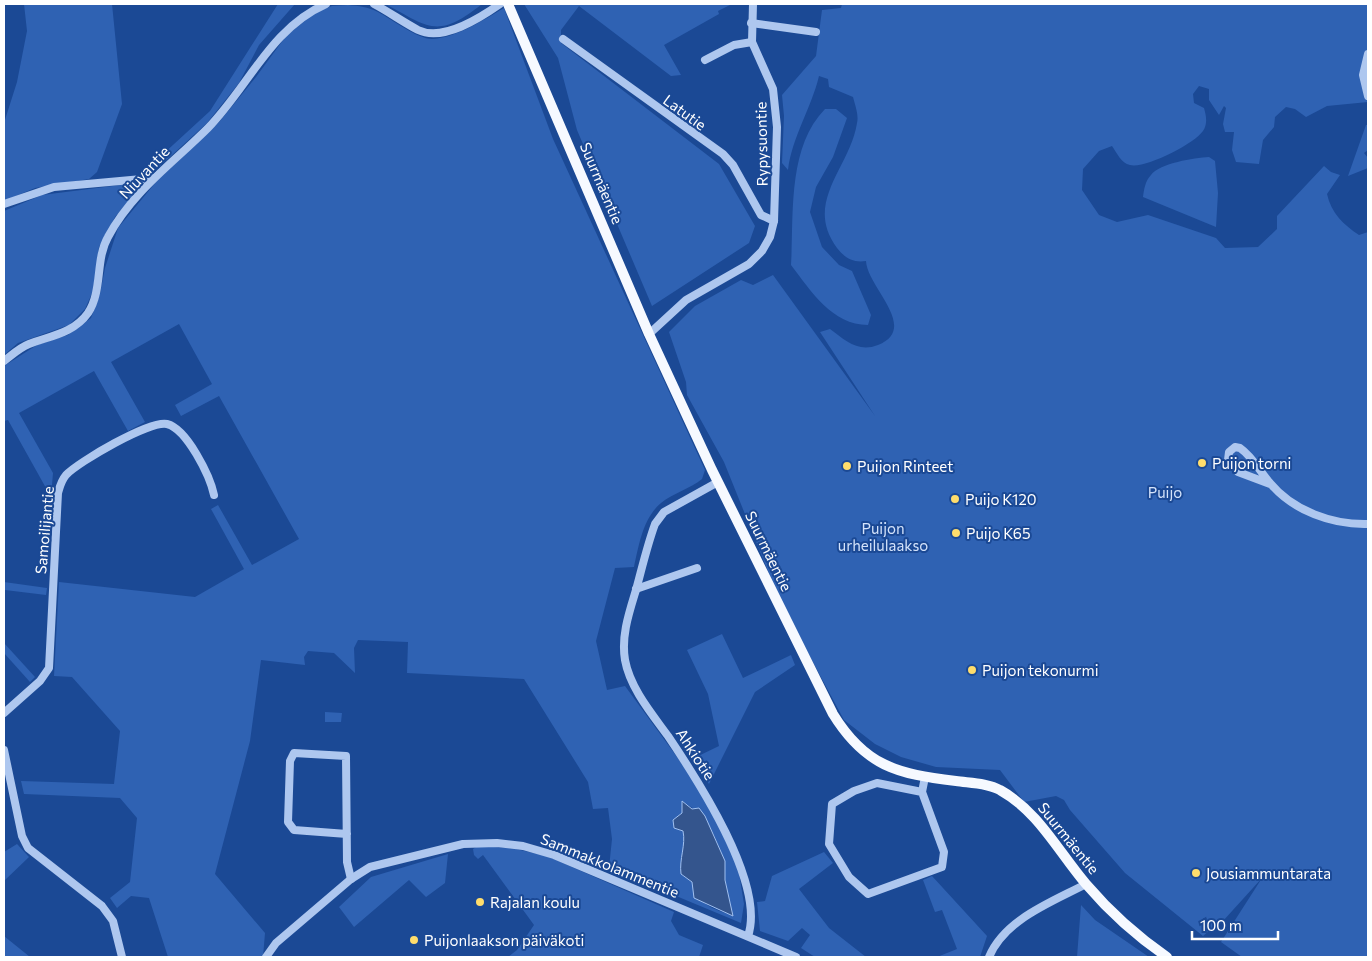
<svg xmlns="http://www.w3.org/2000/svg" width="1372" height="961" viewBox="0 0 1372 961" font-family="Commissioner,sans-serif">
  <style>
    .green { fill: #2f62b3; fill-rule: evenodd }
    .water { fill: #34558d; stroke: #a1c1f1 }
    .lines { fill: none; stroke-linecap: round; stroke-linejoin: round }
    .minor { stroke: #aec7ef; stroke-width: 8 }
    .major { stroke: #f6f9ff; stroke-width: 10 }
    .poi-dot { fill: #ffdd6c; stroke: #1b4995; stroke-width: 2 }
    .labels { text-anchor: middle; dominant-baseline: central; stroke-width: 4; stroke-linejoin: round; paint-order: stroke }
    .street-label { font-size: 15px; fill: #fff; stroke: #1b4995 }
    .poi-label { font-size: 15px; fill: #fff; stroke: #1b4995; text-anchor: start }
    .park-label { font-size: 15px; fill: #d4e3fb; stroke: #1b4995 }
  </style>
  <rect width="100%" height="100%" fill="#1b4995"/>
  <!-- green -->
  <g class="green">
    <path d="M24,4H112L122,104L97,172L89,179L35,188L4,201V123L17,82L27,31Z"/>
    <path d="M278,4H295L259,45L239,83L207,123L159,167L153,169L149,167L210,111Z"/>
    <path d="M385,4H482C437,40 429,27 385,4Z"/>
    <path d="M524,4H732L718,11L719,14L664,45L681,75L671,76L579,6L561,30V43L719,164L755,226L749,243L652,306L577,130L558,58Z"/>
    <path d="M842,4H1368V102L1327,106L1306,117L1295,109L1286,107L1275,117L1274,127L1263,140L1259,164L1236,162L1232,150L1234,132H1225L1223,124L1226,108L1224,106L1219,115L1209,100V89L1199,86L1193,94L1194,103L1204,108C1206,115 1208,124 1203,131C1194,144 1145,169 1130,165C1121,163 1117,153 1112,146L1099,151L1083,169L1082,190L1099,215L1117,222L1148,215L1216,238L1225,248L1258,247L1277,229V216L1324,166L1331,172L1340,175L1327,194C1331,213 1344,225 1359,235L1368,232V957H1242L1221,942L1262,878L1213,932L1210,930L1203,936L1125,873L1070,810L1064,800L1056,796L1024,802L1000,770L936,767L901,757L875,744L844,720L780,601L724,462L687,395L686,382L669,332L695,306L741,280L753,285L773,275L875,416L820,332L830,329C845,340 858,353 878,345C920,328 867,287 866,261C853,263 845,258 837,248C803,202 850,168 857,123C859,115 855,105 853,97L829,87L828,79L819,76C811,109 792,137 788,170L782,163L784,116L782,95L816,56L822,10L841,8Z"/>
    <path d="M348,5C359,6 368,7 378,12C391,19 419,40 433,39C458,37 483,20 504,8L553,139L705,470L702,479C690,489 673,493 661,503C643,518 639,545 634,567L615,568L596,641L607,690L625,686L702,791L738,867L744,904L741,923L609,868L612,839L608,808L593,809L588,782L524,679L407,673L408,642L358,640L354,648L355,673L334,653L308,651L304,657L305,665L261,660L250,741L215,874L265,933L263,957H168L149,898L131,896L117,908L110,898L130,882L137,818L120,798L24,794L21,781L114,784L120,731L72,677L54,676L59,582L195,597L244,569L211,509L218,505L252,565L299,539L219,396L181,416L175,405L212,384L179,324L111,362L145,422L128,431L94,371L19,413L53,473L51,497L8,420L4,421V366L37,345L68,335L91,318L100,294L105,268L118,228L156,182L220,121L256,77L286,36L316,12L332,6ZM682,801L694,809L710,827L714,835L725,861V880L732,915C715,910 694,903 692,882L682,875C679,856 686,847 683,831L674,828L673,821L682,813Z"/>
    <path d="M825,109H836L847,118L833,157L816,187L810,212L822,247L839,265L852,271L871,315L868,325C832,325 811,291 791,265C794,215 787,148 825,109Z"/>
    <path d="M1366,125H1368V150L1364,153L1368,158V168L1348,176Z"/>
    <path d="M1209,157L1215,161L1218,193L1216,227L1143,197C1144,190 1145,181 1151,175C1160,163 1194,158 1209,157Z"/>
    <path d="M144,182L115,217L99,247L93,291L85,309L69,325L18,343L4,355V211L42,195Z"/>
    <path d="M4,582L47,588L46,595L5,590L4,618Z"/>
    <path d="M722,634L743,678L791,655L795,665L755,692L709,784L692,759L719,746L708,694L687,650Z"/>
    <path d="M4,643L35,677L30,682L4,653Z"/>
    <path d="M325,712L342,713L341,722H325Z"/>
    <path d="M17,844L29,857L4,881V852Z"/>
    <path d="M478,846L511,848L547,856L674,912L671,921L679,935L703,945L699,957H508L517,950L534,925L483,855L478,859L474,855L473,849Z"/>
    <path d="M824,852L833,863L799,889L829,928L866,957H815L801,948L810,935L802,928L788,941L760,931L757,902L765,901L772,876Z"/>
    <path d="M448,854L445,883L426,897L409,880L354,927L339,907L371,877Z"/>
    <path d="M932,876L987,936L980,957H937L957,949L942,910L935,912L923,880Z"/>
    <path d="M1081,905L1095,920L1149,957H1077Z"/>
    <path d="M4,936L30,957H4Z"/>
  </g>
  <!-- water -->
  <path class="water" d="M682,801L692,809L699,808L705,816L725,861V880L733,916L694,898L692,882L681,874C679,859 686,845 683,831L674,828L673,820L682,813Z"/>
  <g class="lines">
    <!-- minor -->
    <g class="minor">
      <path d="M374,4C389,12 403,22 418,30C443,42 480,18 500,4"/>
      <path d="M751,23L816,32"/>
      <path d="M563,39L723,154L733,165L761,215L774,221"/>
      <path d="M1368,54L1363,75L1368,96"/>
      <path d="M705,60L734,45L752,42"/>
      <path d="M4,204L54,187L153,178"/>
      <path d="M649,334L686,300L749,264L762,251L770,237L774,221L777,127L773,89L752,42L753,4"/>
      <path d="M4,361C12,355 19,348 29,344C50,336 74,333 88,313C103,290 95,260 108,237C132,192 173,163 208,128C248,87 271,28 326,4"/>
      <path d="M718,482L664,512L655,524C647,546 642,568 636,590C629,613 621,636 625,660C630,688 652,714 668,736C697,779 766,884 748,936"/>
      <path d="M1270,484L1238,472L1228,460L1229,452L1235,447L1240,448C1253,457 1260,472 1270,483C1293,511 1333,525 1368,524"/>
      <path d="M636,589L697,568"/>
      <path d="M4,713L40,681L49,668L58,493C60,486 61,481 66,475C78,462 150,420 167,424C187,429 210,476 214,495"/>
      <path d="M4,750L22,836L28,848L102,906L113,921L122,957"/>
      <path d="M922,792L944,852L942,867L868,894L849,877L829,844L832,804L854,791L877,783L922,792L925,777"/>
      <path d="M347,834L294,830L288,822L290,761L294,753L346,756L347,862L351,879"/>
      <path d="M266,957L276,943L351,879L370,867L463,844L497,843L523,846L554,855L796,957"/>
      <path d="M989,957C1005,919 1052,902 1086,884"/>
    </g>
    <!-- major -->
    <path class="major" d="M508,4L649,334L712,470L833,714C865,766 897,774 956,781C970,783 988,783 1000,790C1038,811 1058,851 1086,884C1109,911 1138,937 1167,957"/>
  </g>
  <!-- markers -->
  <g class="poi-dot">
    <circle cx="1202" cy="463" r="5"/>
    <circle cx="847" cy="466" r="5"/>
    <circle cx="955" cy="499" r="5"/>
    <circle cx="956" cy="533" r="5"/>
    <circle cx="972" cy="670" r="5"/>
    <circle cx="1196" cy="873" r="5"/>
    <circle cx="480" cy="902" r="5"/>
    <circle cx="414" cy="940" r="5"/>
  </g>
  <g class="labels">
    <!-- street labels -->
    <g class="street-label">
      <text transform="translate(685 112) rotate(36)">Latutie</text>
      <text transform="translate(761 144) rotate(-91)">Rypysuontie</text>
      <text transform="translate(144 172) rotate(-47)">Niuvantie</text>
      <text transform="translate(602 183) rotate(67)">Suurmäentie</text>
      <text transform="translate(44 530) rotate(-85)">Samoilijantie</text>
      <text transform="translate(769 551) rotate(64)">Suurmäentie</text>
      <text transform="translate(696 754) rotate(57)">Ahkiotie</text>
      <text transform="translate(1069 838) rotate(51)">Suurmäentie</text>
      <text transform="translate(610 865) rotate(22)">Sammakkolammentie</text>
    </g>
    <!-- poi labels -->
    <g class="poi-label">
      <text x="1212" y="463">Puijon torni</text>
      <text x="857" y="466">Puijon Rinteet</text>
      <text x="965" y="499">Puijo K120</text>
      <text x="966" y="533">Puijo K65</text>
      <text x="982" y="670">Puijon tekonurmi</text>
      <text x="1206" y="873">Jousiammuntarata</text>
      <text x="490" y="902">Rajalan koulu</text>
      <text x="424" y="940">Puijonlaakson päiväkoti</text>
    </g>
    <!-- park labels -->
    <g class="park-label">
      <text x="1165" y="492">Puijo</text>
      <text x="883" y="528">Puijon<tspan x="883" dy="17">urheilulaakso</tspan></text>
    </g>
  </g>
  <!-- border -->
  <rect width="1372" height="961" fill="none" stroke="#ffffff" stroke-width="10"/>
  <!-- scale -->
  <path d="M1192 931v8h86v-8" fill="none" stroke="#ffffff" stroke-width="2.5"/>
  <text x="1200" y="931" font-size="15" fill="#ffffff" stroke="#1b4995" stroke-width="4" paint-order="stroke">100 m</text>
</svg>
